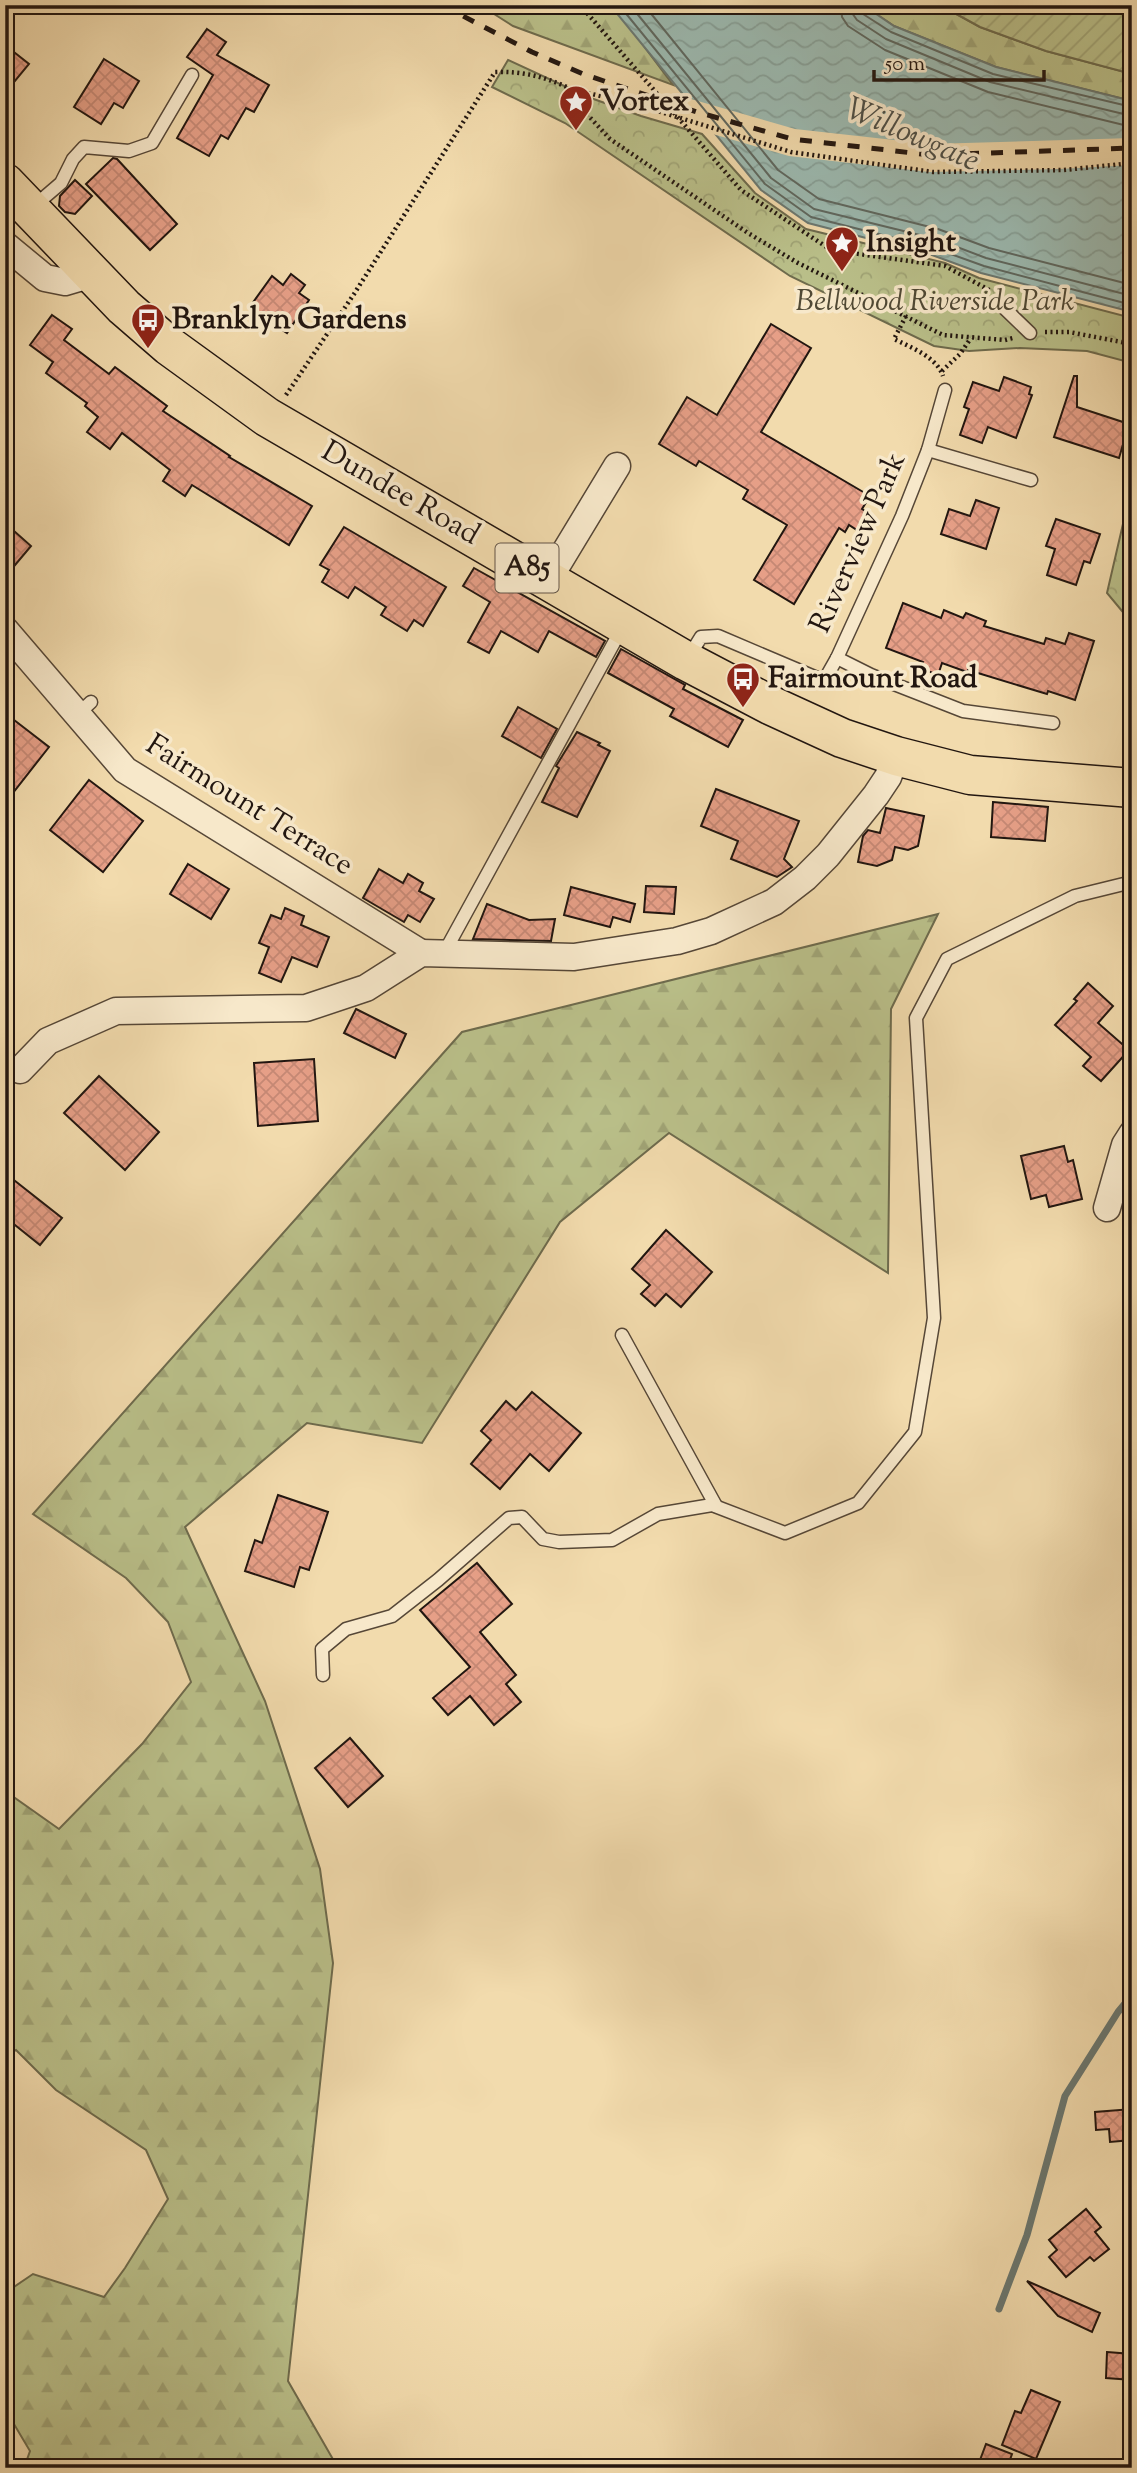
<svg xmlns="http://www.w3.org/2000/svg" width="1137" height="2473" viewBox="0 0 1137 2473" font-family="'Sorts Mill Goudy',serif">
  <style>
    .forest { fill: url(#forest-firs); stroke: #6e6b4d; stroke-width: 2 }
    .park { fill: url(#park-crowns); stroke: #6e6b4d; stroke-width: 2 }
    .garden { fill: url(#garden-furrows); stroke: #6e6b4d; stroke-width: 2 }
    .water { fill: url(#water-waves); stroke: #6b7871; stroke-width: 2 }
    .pier { fill: #f2dbad }
    .lines { fill: none; stroke-linecap: round; stroke-linejoin: round }
    .shore { stroke: #5f6860; stroke-width: 2 }
    .stream { stroke: #6b7871; stroke-width: 7 }
    .building { fill: url(#building-cross-hatch); stroke: #221610; stroke-width: 2 }
    .service-casing { stroke: #564737; stroke-width: 15 }
    .minor-casing { stroke: #564737; stroke-width: 29 }
    .primary-casing { stroke: #221610; stroke-width: 41 }
    .path { stroke: #221610; stroke-width: 4.5; stroke-dasharray: 2 3.5; stroke-linecap: butt }
    .service { stroke: #f7e8ca; stroke-width: 12 }
    .minor { stroke: #f7e8ca; stroke-width: 26 }
    .primary { stroke: #f2dbad; stroke-width: 38 }
    .rail { stroke: #221610; stroke-width: 5; stroke-dasharray: 12 12; stroke-linecap: butt }
    .path-bridge { stroke: #221610; stroke-width: 4.5; stroke-dasharray: 2 3.5; stroke-linecap: butt }
    .labels { text-anchor: middle; dominant-baseline: central; stroke-width: 7; stroke-linejoin: round; paint-order: stroke }
    .shield { fill: #f7e8ca; stroke: #625548; stroke-width: 2 }
    .shield-label { font-size: 28px; font-weight: bold; fill: #221610 }
    .poi-label { font-size: 30px; font-weight: bold; fill: #221610; stroke: #f7e8ca; text-anchor: start }
    .park-label { font-size: 30px; font-style: italic; fill: #504935; stroke: #f7e8ca }
    .street-label { font-size: 30px; fill: #221610; stroke: #f7e8ca }
    .water-label { font-size: 32px; font-style: italic; fill: #4d4f48; stroke: #f7e8ca }
  </style>
  <defs>
    <pattern id="forest-firs" width="22" height="20" patternUnits="userSpaceOnUse" patternTransform="scale(1.75)"><rect width="22" height="20" fill="#bac08a"/><path d="M5 1l3.5 6h-7zM16 11l3.5 6h-7z" fill="#a0a476"/></pattern>
    <pattern id="park-crowns" width="20" height="18" patternUnits="userSpaceOnUse" patternTransform="scale(1.75)"><rect width="20" height="18" fill="#bac08a"/><path d="M2 6a3 3 0 1 1 6 0M12 15a3 3 0 1 1 6 0" fill="none" stroke="#a0a476"/></pattern>
    <pattern id="garden-furrows" width="10" height="10" patternUnits="userSpaceOnUse" patternTransform="scale(1.75)"><rect width="10" height="10" fill="#bac08a"/><path d="M-1 1l2-2M0 10L10 0M9 11l2-2" fill="none" stroke="#a0a476"/></pattern>
    <pattern id="water-waves" width="16" height="10" patternUnits="userSpaceOnUse" patternTransform="scale(1.75)"><rect width="16" height="10" fill="#9cbab1"/><path d="M0 5q4-4 8 0t8 0" fill="none" stroke="#869f97"/></pattern>
    <pattern id="building-cross-hatch" width="8" height="8" patternUnits="userSpaceOnUse" patternTransform="scale(1.75)"><rect width="8" height="8" fill="#e69f87"/><path d="M0 0l8 8M0 8l8-8" fill="none" stroke="#c58874"/></pattern>
  </defs>
  <rect width="100%" height="100%" fill="#f2dbad"/>
  <filter id="stains"><feTurbulence type="fractalNoise" baseFrequency=".00286" numOctaves="4"/><feColorMatrix values="0 0 0 0 .2 0 0 0 0 .09 0 0 0 0 .02 0 0 0 .5 -.17"/></filter>
  <radialGradient id="worn" r=".72"><stop offset=".6" stop-color="#630" stop-opacity="0"/><stop offset="1" stop-color="#630" stop-opacity=".3"/></radialGradient>
  <!-- forest -->
  <g class="forest">
    <path d="M480,5H613L673,85L513,26Z"/>
    <path d="M863,5H940L980,27L1046,51L1132,74V101L996,67L894,26Z"/>
    <path d="M938,914L891,1009L888,1273L669,1133L560,1222L422,1443L307,1423L185,1527L265,1701L320,1869L333,1963L288,2381L338,2468H24L30,2451L5,2409V2293L33,2274L104,2297L125,2268L168,2199L146,2150L56,2090L16,2050L5,2055V1791L59,1829L142,1744L191,1682L168,1622L126,1578L33,1514L462,1032Z"/>
  </g>
  <!-- park -->
  <g class="park">
    <path d="M508,60L588,97L641,116L702,134L755,193L806,229L945,263L979,278L1132,318V363L1087,351L1020,348L969,351L934,346L790,276L565,123L492,87Z"/>
    <path d="M1132,485V618L1127,617L1107,593Z"/>
  </g>
  <!-- garden -->
  <path class="garden" d="M940,5H1132V74L1046,51L980,27Z"/>
  <!-- water -->
  <path class="water" d="M610,5H863L894,26L996,67L1132,101V312L981,273L932,255L808,223L761,190Z"/>
  <!-- pier -->
  <path class="pier" d="M677,95L795,129L930,144L1132,138V165L1060,169L929,172L789,156L709,133Z"/>
  <g class="lines">
    <!-- shore -->
    <g class="shore">
      <path d="M619,5L765,184L811,217L934,248L984,266L1132,305"/>
      <path d="M630,5L771,178L814,209L936,239L986,258L1132,296"/>
      <path d="M644,5L778,170L819,199L938,229L989,248L1132,285"/>
      <path d="M841,5L842,17L848,26L885,50L988,92L1132,127"/>
      <path d="M851,5L852,13L857,20L886,39L990,82L1132,116"/>
      <path d="M860,5L863,14L891,32L993,74L1132,107"/>
    </g>
    <!-- stream -->
    <path class="stream" d="M999,2309L1027,2235L1065,2096L1118,2012L1132,1995"/>
  </g>
  <!-- building -->
  <g class="building">
    <path d="M207,29L226,42L217,55L269,85L254,112L246,108L228,139L221,135L209,156L177,138L213,75L187,57Z"/>
    <path d="M5,45L29,64L5,93Z"/>
    <path d="M104,59L139,81L123,108L114,103L101,124L74,107Z"/>
    <path d="M113,158L117,159L177,224L150,250L86,184Z"/>
    <path d="M75,180L92,196L75,214L65,212L59,206L60,196Z"/>
    <path d="M291,274L305,285L299,293L309,300L287,333L249,308L272,276L283,285Z"/>
    <path d="M52,315L72,329L64,340L109,374L115,367L167,406L163,411L230,456L229,457L312,506L289,545L192,485L185,496L163,481L170,470L122,433L110,449L87,432L98,417L85,406L87,403L46,373L53,362L30,345Z"/>
    <path d="M771,324L811,348L761,432L870,496L862,509L873,516L863,534L849,525L845,532L839,528L794,604L754,580L787,525L743,499L748,490L699,461L696,466L659,444L687,397L717,415Z"/>
    <path d="M1074,376H1077V407L1129,424L1119,458L1054,437Z"/>
    <path d="M1004,377L1031,387L1029,394L1032,395L1016,438L988,427L982,443L960,435L969,409L964,407L973,382L999,391Z"/>
    <path d="M976,500L999,508L986,549L941,534L949,509L970,516Z"/>
    <path d="M1056,519L1100,534L1090,563L1084,561L1076,585L1047,575L1055,549L1046,546Z"/>
    <path d="M5,523L31,546L5,577Z"/>
    <path d="M344,527L446,587L423,626L414,620L407,631L381,615L386,607L355,587L348,598L322,582L329,570L320,565Z"/>
    <path d="M474,568L605,641L596,657L549,631L538,652L501,631L489,653L468,642L490,602L463,586Z"/>
    <path d="M903,603L941,618L944,610L963,618L966,613L986,621L984,626L1044,644L1046,638L1065,644L1069,633L1094,641L1075,700L1048,691L1047,694L968,670L967,672L942,663L938,675L920,668L923,662L886,648Z"/>
    <path d="M621,649L685,685L683,689L743,720L728,747L670,716L674,709L608,673Z"/>
    <path d="M518,707L557,729L541,758L502,736Z"/>
    <path d="M5,713L49,747L5,803Z"/>
    <path d="M577,732L600,743L598,745L610,751L577,817L542,802L559,768L556,766Z"/>
    <path d="M89,780L143,821L103,872L50,830Z"/>
    <path d="M716,789L799,821L784,859L792,867L777,877L731,859L738,841L701,826Z"/>
    <path d="M993,802L1048,807L1045,841L991,837Z"/>
    <path d="M886,808L924,816L918,846L908,850L895,847L892,860L877,866L858,862L863,836L868,830L880,833Z"/>
    <path d="M188,864L229,889L211,919L170,894Z"/>
    <path d="M379,869L403,883L408,874L423,883L419,891L434,899L420,922L408,915L404,922L363,898Z"/>
    <path d="M646,886L676,887L674,914L644,912Z"/>
    <path d="M571,887L635,904L630,922L613,917L610,927L564,915Z"/>
    <path d="M487,904L529,920L555,919L551,941L473,939Z"/>
    <path d="M285,908L304,916L301,925L329,937L317,967L292,957L281,982L259,973L269,947L259,943L271,915L281,919Z"/>
    <path d="M1088,983L1113,1006L1098,1023L1129,1050L1101,1081L1083,1066L1091,1057L1055,1025L1077,1001L1074,999Z"/>
    <path d="M356,1009L406,1034L395,1058L344,1033Z"/>
    <path d="M314,1059L318,1121L258,1126L254,1063Z"/>
    <path d="M99,1076L159,1132L125,1170L64,1113Z"/>
    <path d="M1064,1146L1068,1162L1073,1160L1082,1199L1049,1207L1046,1195L1031,1199L1021,1156Z"/>
    <path d="M5,1173L62,1218L40,1245L5,1217Z"/>
    <path d="M666,1230L712,1272L681,1307L666,1294L655,1306L641,1294L650,1285L632,1269Z"/>
    <path d="M532,1392L581,1433L549,1471L530,1454L500,1489L471,1464L491,1440L481,1431L506,1401L516,1410Z"/>
    <path d="M278,1495L328,1512L309,1570L300,1567L294,1587L245,1571L255,1540L262,1543Z"/>
    <path d="M477,1563L512,1604L480,1632L516,1675L506,1684L521,1702L494,1725L470,1696L448,1715L433,1698L470,1667L420,1610Z"/>
    <path d="M350,1738L383,1776L348,1807L315,1768Z"/>
    <path d="M1132,2109V2140L1110,2142L1109,2129L1096,2130L1095,2112Z"/>
    <path d="M1086,2209L1101,2227L1095,2232L1109,2249L1094,2261L1090,2257L1066,2277L1049,2257L1057,2250L1049,2240Z"/>
    <path d="M1027,2281L1100,2313L1092,2332L1058,2316Z"/>
    <path d="M1107,2352L1132,2354V2380L1106,2378Z"/>
    <path d="M1031,2390L1060,2402L1036,2459L1002,2445L1015,2411L1021,2413Z"/>
    <path d="M986,2444L1012,2454L1007,2468H977Z"/>
  </g>
  <g class="lines">
    <!-- service casing -->
    <g class="service-casing">
      <g id="service">
        <path d="M33,207L61,183L73,159L84,147L129,151L152,143L192,75"/>
        <path d="M997,304L1001,305L1030,333"/>
        <path d="M928,450L1031,480"/>
        <path d="M688,658L701,637L718,636L824,681L837,658L902,516L928,450L945,390"/>
        <path d="M837,658L871,675L963,711L1053,723"/>
        <path d="M78,714L91,702"/>
        <path d="M444,953L622,628"/>
        <path d="M622,1335L716,1506"/>
        <path d="M323,1675L322,1649L346,1629L392,1616L438,1580L509,1518L522,1517L543,1539L559,1542L612,1540L658,1514L712,1505L785,1533L858,1503L915,1432L934,1318L916,1018L947,959L1075,896L1132,882"/>
      </g>
    </g>
    <!-- minor casing -->
    <g class="minor-casing">
      <g id="minor">
        <path d="M5,245L45,278L65,282L92,274"/>
        <path d="M548,580L617,466"/>
        <path d="M5,630L125,770L421,953"/>
        <path d="M20,1070L48,1041L116,1011L306,1008L366,988L421,953L574,957L677,941L711,931L774,902L805,878L828,855L876,795L888,777L896,756"/>
        <path d="M1107,1208L1125,1145L1132,1134"/>
      </g>
    </g>
    <!-- primary casing -->
    <g class="primary-casing">
      <path id="primary" d="M5,183L124,307L169,346L267,417L686,661L770,705L842,738L896,756L970,775L1132,788"/>
    </g>
    <!-- path -->
    <g class="path">
      <path d="M580,5L741,190L831,250L945,266L991,291"/>
      <path d="M638,105L571,89L573,99L610,139L748,233L798,263L943,335L1005,340L1013,338"/>
      <path d="M906,316L894,339C910,347 937,357 943,376"/>
      <path d="M1045,332H1069L1132,344"/>
      <path d="M942,371L960,354L971,338"/>
      <path d="M286,395L354,294L495,72C523,71 546,77 571,89"/>
    </g>
    <!-- service -->
    <use href="#service" class="service"/>
    <!-- minor -->
    <use href="#minor" class="minor"/>
    <!-- primary -->
    <use href="#primary" class="primary"/>
    <!-- rail -->
    <path class="rail" d="M442,5L532,52L583,74L697,112L792,139L930,155L1132,148"/>
    <!-- path-bridge -->
    <path class="path-bridge" d="M638,105L791,152L933,172L1064,170L1132,163"/>
  </g>
  <!-- icons -->
  <defs>
    <g id="sight-pin" transform="scale(1.75)"><path d="M0 17L-7.5 6A9.5 9.5 0 1 1 7.5 6Z" fill="#8f2418" stroke="#f7e8ca"/><path d="M0-6L1.8-2.2L6-1.7L2.9 1.2L3.7 5.4L0 3.3L-3.7 5.4L-2.9 1.2L-6-1.7L-1.8-2.2Z" fill="#fff"/></g>
    <g id="bus-pin" transform="scale(1.75)"><path d="M0 17L-7.5 6A9.5 9.5 0 1 1 7.5 6Z" fill="#8f2418" stroke="#f7e8ca"/><path d="M-5-6H5V4H4V6H2V4H-2V6H-4V4H-5ZM-3.5-4V0h7V-4ZM-3.5 1.2v1.5H-2V1.2ZM2 1.2v1.5H3.5V1.2Z" fill="#fff"/></g>
  </defs>
  <g fill-rule="evenodd">
    <use href="#sight-pin" x="576" y="102"/>
    <use href="#sight-pin" x="842" y="243"/>
    <use href="#bus-pin" x="148" y="320"/>
    <use href="#bus-pin" x="743" y="679"/>
  </g>
  <g class="labels">
    <!-- shield labels -->
    <rect class="shield" x="495.5" y="543.5" width="63" height="49" rx="5"/>
    <g class="shield-label">
      <text x="527" y="568">A85</text>
    </g>
    <!-- poi labels -->
    <g class="poi-label">
      <text x="600" y="102">Vortex</text>
      <text x="866" y="243">Insight</text>
      <text x="172" y="320">Branklyn Gardens</text>
      <text x="768" y="679">Fairmount Road</text>
    </g>
    <!-- park labels -->
    <g class="park-label">
      <text x="935" y="302">Bellwood Riverside Park</text>
    </g>
    <!-- street labels -->
    <g class="street-label">
      <text transform="translate(400 494) rotate(30)">Dundee Road</text>
      <text transform="translate(859 543) rotate(-66)">Riverview Park</text>
      <text transform="translate(249 806) rotate(32)">Fairmount Terrace</text>
    </g>
    <!-- water labels -->
    <g class="water-label">
      <text transform="translate(912 136) rotate(23)">Willowgate</text>
    </g>
  </g>
  <!-- margin -->
  <rect width="1137" height="2473" fill="none" stroke="#f2dbad" stroke-width="28"/>
  <rect x="7" y="7" width="1123" height="2459" fill="none" stroke="#221610" stroke-width="3.5"/>
  <rect x="14" y="14" width="1109" height="2445" fill="none" stroke="#221610" stroke-width="2"/>
  <!-- scale -->
  <path d="M874 70v10h170v-10" fill="none" stroke="#221610" stroke-width="3.5"/>
  <text x="885" y="70" font-size="21" fill="#221610" stroke="#f7e8ca" stroke-width="5" paint-order="stroke">50 m</text>
  <rect width="100%" height="100%" filter="url(#stains)"/>
  <rect width="100%" height="100%" fill="url(#worn)"/>
</svg>
